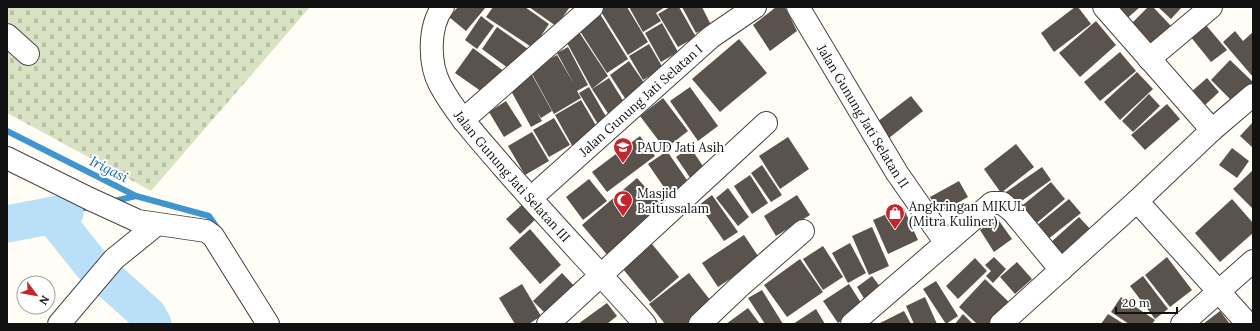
<svg xmlns="http://www.w3.org/2000/svg" width="1260" height="331" viewBox="0 0 1260 331" font-family="Lora,serif">
  <style>
    .cemetery { fill: url(#cemetery-stones) }
    .lines { fill: none; stroke-linecap: round; stroke-linejoin: round }
    .stream { stroke: #3f96cf; stroke-width: 6 }
    .river { stroke: #b9e0f7; stroke-width: 37 }
    .building { fill: #5a524d }
    .minor-casing { stroke: #444; stroke-width: 24 }
    .minor { stroke: #fff; stroke-width: 22 }
    .labels { text-anchor: middle; dominant-baseline: central; stroke-width: 4; stroke-linejoin: round; paint-order: stroke }
    .street-label { font-size: 13px; fill: #111; stroke: #fff }
    .poi-label { font-size: 13px; fill: #111; stroke: #fff; text-anchor: start }
    .water-label { font-size: 14px; font-style: italic; fill: #1768a6; stroke: #fff }
  </style>
  <defs>
    <pattern id="cemetery-stones" width="16" height="16" patternUnits="userSpaceOnUse"><rect width="16" height="16" fill="#d9e3c4"/><path d="M2 7V4a2 2 0 0 1 4 0v3zM10 15v-3a2 2 0 0 1 4 0v3z" fill="#b9c2a7"/></pattern>
  </defs>
  <rect width="100%" height="100%" fill="#fffdf5"/>
  <!-- cemetery -->
  <path class="cemetery" d="M7,7H310L151,191L7,113Z"/>
  <g class="lines">
    <!-- stream -->
    <g class="stream">
      <path d="M7,131L136,196L209,216L218,229"/>
      <path d="M110,202L136,196"/>
      <path d="M65,213L91,206"/>
    </g>
    <!-- river -->
    <g class="river">
      <path d="M52,215L91,264L148,315L153,324"/>
      <path d="M7,224L65,213"/>
    </g>
  </g>
  <!-- building -->
  <g class="building">
    <path d="M458,7H486L466,31L449,17Z"/>
    <path d="M493,7H525L549,24L533,48L486,17Z"/>
    <path d="M529,7H570L556,26Z"/>
    <path d="M598,7H627L648,42L628,55Z"/>
    <path d="M629,7H665L656,13L661,21L643,32Z"/>
    <path d="M670,7H679L696,37L678,47L658,14Z"/>
    <path d="M682,7H702L711,25L696,33Z"/>
    <path d="M776,7H785L797,31L770,51L753,25Z"/>
    <path d="M1075,7H1078L1091,24L1054,52L1041,33Z"/>
    <path d="M1111,7H1140L1123,22Z"/>
    <path d="M1148,7H1153L1172,27L1149,49L1128,27Z"/>
    <path d="M1158,7H1182L1171,19Z"/>
    <path d="M600,14L628,59L607,73L578,28Z"/>
    <path d="M481,16L494,26L477,49L465,40Z"/>
    <path d="M1096,21L1116,45L1080,77L1059,53Z"/>
    <path d="M662,23L678,52L661,62L645,33Z"/>
    <path d="M1205,24L1227,50L1211,62L1190,36Z"/>
    <path d="M497,27L528,49L512,71L482,49Z"/>
    <path d="M1235,31L1243,41L1253,32V77L1223,42Z"/>
    <path d="M579,32L608,76L592,89L566,41Z"/>
    <path d="M739,39L767,73L720,112L692,79Z"/>
    <path d="M649,44L663,68L643,80L629,56Z"/>
    <path d="M568,47L588,85L577,91L581,98L554,114L530,70L557,55L574,84L557,53Z"/>
    <path d="M473,48L505,72L488,96L455,73Z"/>
    <path d="M1120,52L1136,71L1100,101L1084,82Z"/>
    <path d="M1230,60L1253,82V86L1235,104L1211,80Z"/>
    <path d="M629,61L649,90L628,103L610,75Z"/>
    <path d="M1137,72L1153,89L1120,120L1104,102Z"/>
    <path d="M531,73L552,111L541,118L537,112L542,121L531,127L510,89Z"/>
    <path d="M609,78L627,107L611,118L592,89Z"/>
    <path d="M1207,78L1219,92L1203,107L1191,92Z"/>
    <path d="M589,87L608,120L599,126L579,93Z"/>
    <path d="M690,87L718,126L698,141L670,101Z"/>
    <path d="M1149,94L1160,106L1133,132L1122,121Z"/>
    <path d="M911,96L923,111L889,138L877,122Z"/>
    <path d="M663,98L688,131L665,149L640,116Z"/>
    <path d="M581,100L601,134L574,149L555,115Z"/>
    <path d="M506,101L522,126L504,137L489,112Z"/>
    <path d="M1167,104L1180,119L1145,150L1131,135Z"/>
    <path d="M554,118L570,145L549,157L533,130Z"/>
    <path d="M1253,122V148L1240,136Z"/>
    <path d="M532,132L549,161L525,175L508,146Z"/>
    <path d="M640,136L655,156L607,192L592,172Z"/>
    <path d="M788,137L809,169L780,189L759,156Z"/>
    <path d="M1016,144L1034,167L1001,193L984,169Z"/>
    <path d="M690,147L705,169L691,179L676,157Z"/>
    <path d="M1232,148L1249,161L1237,178L1219,165Z"/>
    <path d="M667,151L689,183L670,196L648,164Z"/>
    <path d="M762,165L782,195L771,202L751,173Z"/>
    <path d="M1042,167L1051,180L1016,205L1006,192Z"/>
    <path d="M1253,170V209L1233,189Z"/>
    <path d="M750,175L768,203L752,214L734,186Z"/>
    <path d="M637,178L665,209L609,257L582,225Z"/>
    <path d="M589,179L607,201L583,220L566,197Z"/>
    <path d="M959,181L968,197L939,214L930,197Z"/>
    <path d="M1051,182L1065,199L1032,227L1018,209Z"/>
    <path d="M728,188L749,217L738,226L716,198Z"/>
    <path d="M712,195L738,232L724,241L699,205Z"/>
    <path d="M797,195L810,215L776,236L764,216Z"/>
    <path d="M1069,199L1081,213L1047,240L1036,226Z"/>
    <path d="M1232,199L1253,223V233L1220,262L1195,233Z"/>
    <path d="M524,203L537,218L520,234L506,219Z"/>
    <path d="M903,207L918,240L888,254L873,220Z"/>
    <path d="M1079,217L1092,231L1063,257L1050,243Z"/>
    <path d="M997,218L1012,239L994,252L980,230Z"/>
    <path d="M872,227L889,266L869,275L852,236Z"/>
    <path d="M530,229L561,265L540,284L509,248Z"/>
    <path d="M744,235L760,259L718,287L702,263Z"/>
    <path d="M850,243L866,273L848,283L832,253Z"/>
    <path d="M652,244L679,277L650,302L623,269Z"/>
    <path d="M823,246L843,277L823,290L803,259Z"/>
    <path d="M994,257L1006,269L993,283L986,276L991,271L985,265Z"/>
    <path d="M1167,257L1192,290L1170,307L1145,275Z"/>
    <path d="M975,258L987,271L958,299L946,286Z"/>
    <path d="M800,259L823,292L787,317L764,285Z"/>
    <path d="M1017,262L1032,279L1015,294L1000,277Z"/>
    <path d="M562,273L579,291L550,318L533,301Z"/>
    <path d="M689,273L714,305L690,324H665L649,304Z"/>
    <path d="M872,276L881,288L865,300L857,287Z"/>
    <path d="M1143,276L1168,309L1155,319L1130,286Z"/>
    <path d="M985,279L1013,306L996,324H977L959,307Z"/>
    <path d="M936,281L958,316L946,324L923,289Z"/>
    <path d="M522,284L541,316L529,324H515L499,298Z"/>
    <path d="M849,284L863,306L838,323L823,301Z"/>
    <path d="M762,290L783,324H765L748,298Z"/>
    <path d="M925,297L937,324H914L906,306Z"/>
    <path d="M1121,297L1155,320L1152,324H1129L1111,312Z"/>
    <path d="M607,303L617,316L607,324H578Z"/>
    <path d="M748,308L760,324H726Z"/>
    <path d="M816,309L825,324H793Z"/>
    <path d="M904,311L911,324H878Z"/>
    <path d="M1220,311L1230,324H1203Z"/>
    <path d="M963,314L973,324H955Z"/>
    <path d="M1108,314L1124,324H1101Z"/>
  </g>
  <g class="lines">
    <!-- minor casing -->
    <g class="minor-casing">
      <g id="minor">
        <path id="s1" d="M443,7C428,27 429,64 440,85C457,116 481,141 503,167C549,220 598,271 645,324"/>
        <path id="s2" d="M798,7L897,173L945,242"/>
        <path d="M1104,7L1212,130"/>
        <path d="M7,35L28,54"/>
        <path d="M1149,59L1211,7"/>
        <path d="M463,120L592,7"/>
        <path d="M7,158L90,199L138,221L206,231L213,236L268,324"/>
        <path id="s3" d="M531,198L711,37L755,7"/>
        <path d="M1137,201L1248,324"/>
        <path d="M59,324L114,259L156,225"/>
        <path d="M548,324L766,123"/>
        <path d="M700,324L740,286L803,231"/>
        <path d="M852,324L992,203H1002L1013,212L1061,270"/>
        <path d="M1001,324L1137,201L1212,130L1253,95"/>
        <path d="M1182,324L1253,261"/>
      </g>
    </g>
    <!-- minor -->
    <use href="#minor" class="minor"/>
  </g>
  <!-- icons -->
  <defs>
    <g id="school-pin" transform="scale(1)"><path d="M0 17L-7.5 6A9.5 9.5 0 1 1 7.5 6Z" fill="#c4262e" stroke="#fff"/><path d="M0-5L7-2L0 1L-7-2ZM-4 1L0 2.5L4 1V4Q0 6-4 4Z" fill="#fff"/></g>
    <g id="mosque-pin" transform="scale(1)"><path d="M0 17L-7.5 6A9.5 9.5 0 1 1 7.5 6Z" fill="#c4262e" stroke="#fff"/><path d="M3.5-4.9A6 6 0 1 0 3.5 4.9A5 5 0 1 1 3.5-4.9Z" fill="#fff"/></g>
    <g id="shop-pin" transform="scale(1)"><path d="M0 17L-7.5 6A9.5 9.5 0 1 1 7.5 6Z" fill="#c4262e" stroke="#fff"/><path d="M-5-2.5h2.3a2.7 3.5 0 0 1 5.4 0H5L5.5 6h-11ZM-1.5-2.5h3a1.5 2.3 0 0 0-3 0Z" fill="#fff"/></g>
  </defs>
  <g fill-rule="evenodd">
    <use href="#school-pin" x="623" y="147"/>
    <use href="#mosque-pin" x="623" y="200"/>
    <use href="#shop-pin" x="895" y="213"/>
  </g>
  <g class="labels">
    <!-- street labels -->
    <g class="street-label">
      <text stroke="none"><textPath href="#s3" startOffset="147">Jalan Gunung Jati Selatan I</textPath></text>
      <text stroke="none"><textPath href="#s2" startOffset="127">Jalan Gunung Jati Selatan II</textPath></text>
      <text stroke="none"><textPath href="#s1" startOffset="198">Jalan Gunung Jati Selatan III</textPath></text>
    </g>
    <!-- poi labels -->
    <g class="poi-label">
      <text x="637" y="147">PAUD Jati Asih</text>
      <text x="637" y="193">Masjid<tspan x="637" dy="15">Baitussalam</tspan></text>
      <text x="909" y="206">Angkringan MIKUL<tspan x="909" dy="15">(Mitra Kuliner)</tspan></text>
    </g>
    <!-- water labels -->
    <g class="water-label">
      <text transform="translate(109 169) rotate(27)">Irigasi</text>
    </g>
  </g>
  <!-- border -->
  <rect width="1260" height="331" fill="none" stroke="#111111" stroke-width="16"/>
  <!-- north arrow -->
  <g transform="translate(36 295) rotate(122)"><circle r="19" fill="#ffffff" stroke="#a0a0a0"/>
  <path d="M0-3L7 15L0 10L-7 15Z" fill="#c4262e"/>
  <text y="-6" font-size="11" font-weight="bold" text-anchor="middle" fill="#111111">N</text>
  </g>
  <!-- scale -->
  <path d="M1116 307v6h61v-6" fill="none" stroke="#111111" stroke-width="2"/>
  <text x="1122" y="307" font-size="12" fill="#111111" stroke="#ffffff" stroke-width="3" paint-order="stroke">20 m</text>
</svg>
